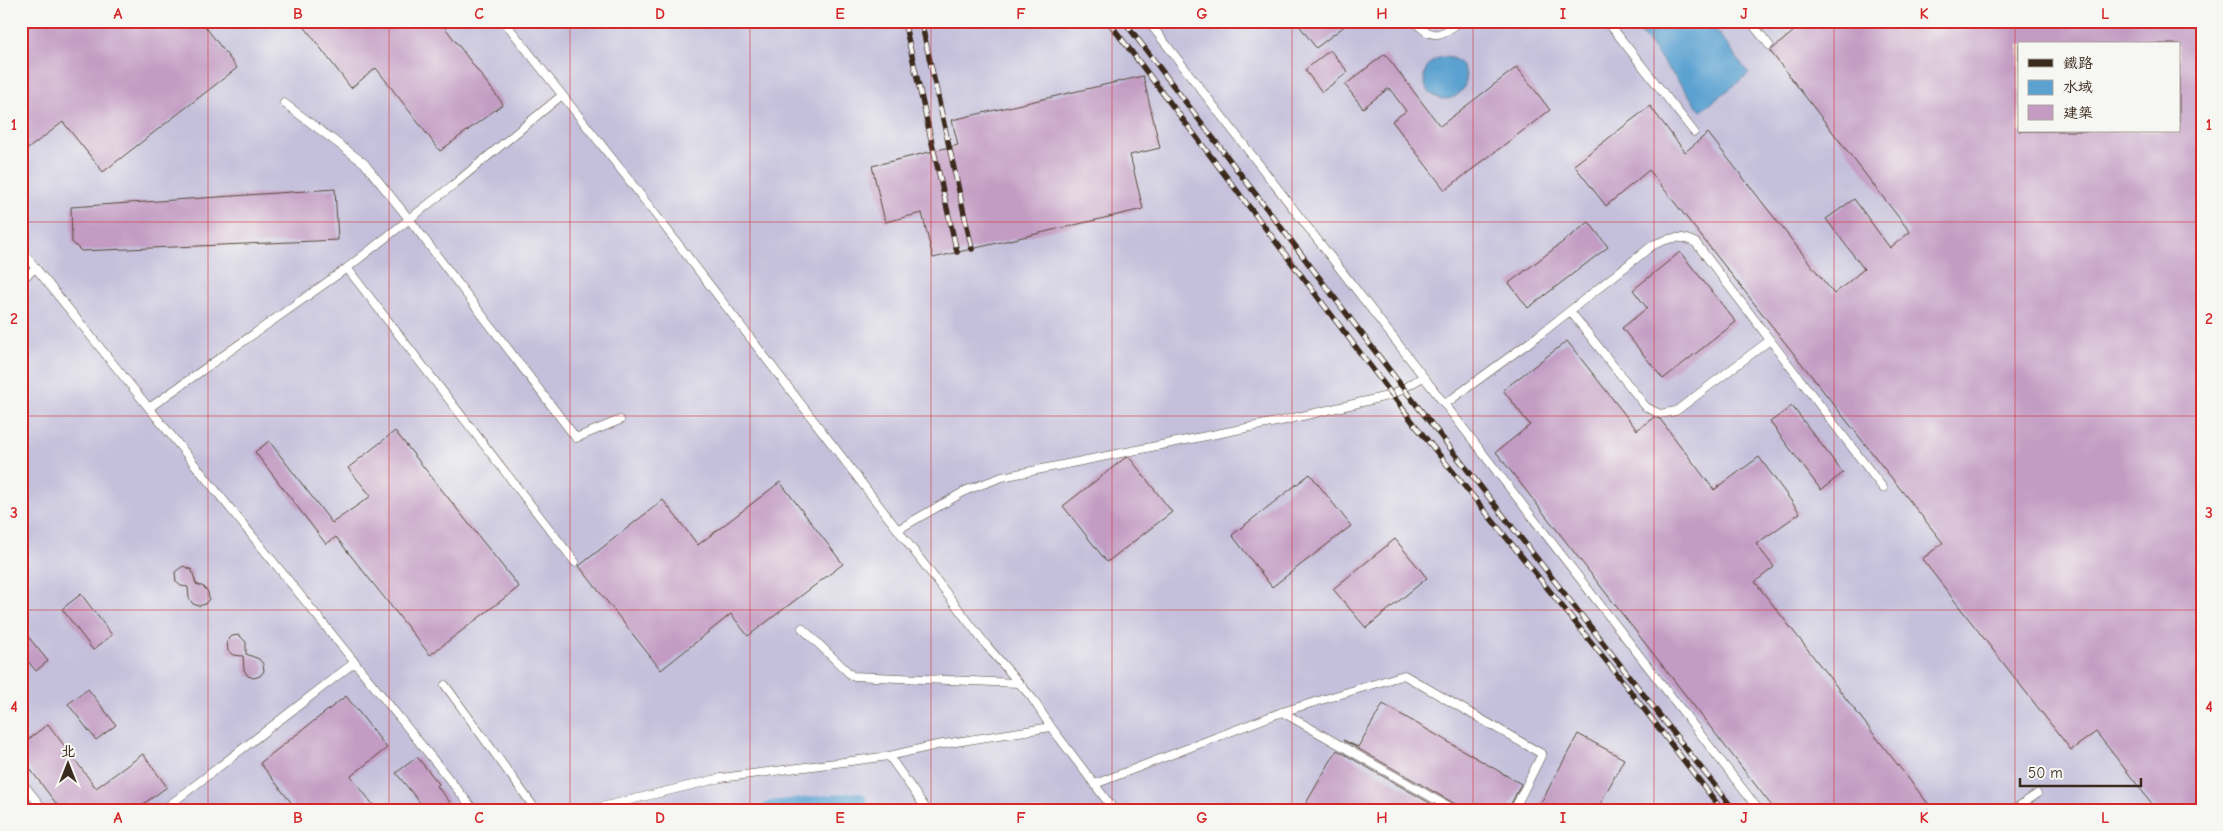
<svg xmlns="http://www.w3.org/2000/svg" width="2223" height="831" viewBox="0 0 2223 831" font-family="'Comic Neue','LXGW WenKai TC',sans-serif">
  <style>
    .industrial { fill: #c4c0db; fill-rule: evenodd }
    .water { fill: #5ba2d1; stroke: #4b6678 }
    .lines { fill: none; stroke-linecap: round; stroke-linejoin: round }
    .canal { stroke: #5ba2d1; stroke-width: 18 }
    .building { fill: #c39bc3; fill-rule: evenodd }
    .lane-casing { stroke: #564739; stroke-width: 9 }
    .lane { stroke: #fff; stroke-width: 8 }
    .rail-casing { stroke: #3b2a1e; stroke-width: 5.5 }
    .rail { stroke: #f6f6f2; stroke-width: 4; stroke-dasharray: 11; stroke-linecap: butt }
    .grid { fill: none; stroke: #d62828; stroke-width: 1; stroke-opacity: 0.55 }
    .neatline { fill: none; stroke: #d62828; stroke-width: 2 }
    .grid-label { font-size: 16px; text-anchor: middle; font-weight: bold; fill: #d62828 }
  </style>
  <rect width="100%" height="100%" fill="#f6f6f2"/>
  <filter id="ink" filterUnits="userSpaceOnUse"><feTurbulence type="fractalNoise" baseFrequency=".02" numOctaves="2"/><feDisplacementMap in="SourceGraphic" scale="10" xChannelSelector="R" yChannelSelector="G"/><feConvolveMatrix kernelMatrix="1 2 1 2 8 2 1 2 1" color-interpolation-filters="sRGB"/></filter>
  <filter id="wash" filterUnits="userSpaceOnUse"><feTurbulence type="fractalNoise" baseFrequency=".0096" numOctaves="4" result="noise"/><feDisplacementMap in="SourceGraphic" scale="20" xChannelSelector="R" yChannelSelector="G"/><feGaussianBlur stdDeviation="1.12" result="paint"/><feColorMatrix in="noise" values="0 0 0 0 0 0 0 0 0 0 0 0 0 0 0 0 0 1.4 0 .05"/><feComposite in="paint" operator="in"/></filter>
  <g filter="url(#wash)">
    <rect width="100%" height="100%" fill="#f2e9d5"/>
    <!-- industrial -->
    <path class="industrial" d="M21,21H2202V810H21ZM2019,44H2179V131H2019Z"/>
    <!-- water -->
    <g class="water">
      <path d="M1632,21H1709L1749,74L1701,111Z"/>
      <circle cx="1445" cy="78" r="21"/>
    </g>
    <g class="lines">
      <!-- canal -->
      <path class="canal" d="M771,810L858,801"/>
    </g>
    <g id="blocks">
      <!-- building -->
      <g class="building">
        <path d="M21,21H201L237,68L103,172L63,122L21,154Z"/>
        <path d="M300,21H440L503,104L440,151L376,68L351,88Z"/>
        <path d="M1296,21H1351L1316,48Z"/>
        <path d="M1806,21H2202V810H2157L2096,732L2071,750L1922,559L1943,543L1649,170L1606,206L1574,165L1650,106L1685,152L1708,133L1834,294L1864,269L1826,219L1854,199L1890,248L1910,232L1770,51ZM2019,44H2179V131H2019Z"/>
        <path d="M1330,50L1348,72L1322,92L1305,70Z"/>
        <path d="M1385,54L1440,126L1517,67L1550,110L1445,190L1392,121L1406,111L1389,88L1363,108L1345,85Z"/>
        <path d="M1143,76L1160,148L1130,155L1143,209L933,258L922,213L885,222L872,166L958,145L952,120Z"/>
        <path d="M335,189L338,240L81,251L72,242L71,207Z"/>
        <path d="M1589,222L1608,247L1528,308L1509,283Z"/>
        <path d="M1680,252L1736,322L1663,379L1622,328L1647,308L1633,290Z"/>
        <path d="M1567,341L1637,430L1654,417L1660,419L1714,490L1759,457L1800,513L1756,544L1774,567L1755,582L1933,810H1775L1496,452L1530,425L1503,390Z"/>
        <path d="M1792,406L1843,473L1821,490L1770,422Z"/>
        <path d="M395,431L519,587L430,655L336,537L326,544L255,452L269,441L332,523L371,496L348,468Z"/>
        <path d="M1129,457L1172,512L1107,562L1063,506L1125,458Z"/>
        <path d="M1310,474L1351,526L1272,587L1232,535Z"/>
        <path d="M780,482L843,564L748,636L731,614L661,670L579,566L663,500L698,545Z"/>
        <path d="M1395,539L1427,578L1366,628L1333,589Z"/>
        <path d="M183,566L192,570L196,584L204,587L208,592L209,599L205,604L199,606L193,604L189,598L188,587L181,586L176,582L175,572Z"/>
        <path d="M81,594L112,635L93,650L62,609Z"/>
        <path d="M21,628L48,661L36,671L21,653Z"/>
        <path d="M239,635L246,642V654L259,659L263,664L264,671L260,676L254,678L248,676L244,670L243,656L233,655L228,651L227,641L232,636Z"/>
        <path d="M88,689L116,725L96,740L68,704Z"/>
        <path d="M346,696L387,748L351,776L377,810H297L260,763Z"/>
        <path d="M1383,704L1521,784L1508,810H1460L1457,805L1343,740L1358,747Z"/>
        <path d="M48,724L96,788L143,754L167,787L135,810H61L21,757V745Z"/>
        <path d="M1578,734L1624,759L1597,810H1537Z"/>
        <path d="M1337,750L1442,810H1302Z"/>
        <path d="M417,757L439,784L437,786L456,810H426L396,773Z"/>
      </g>
    </g>
  </g>
  <g filter="url(#ink)">
    <use href="#blocks" fill-opacity="0" stroke="#564739" stroke-width="1"/>
    <g class="lines">
      <!-- lane casing -->
      <g class="lane-casing">
        <g id="lane">
          <path d="M504,21L622,171L987,646L1032,698L1051,727L1114,810"/>
          <path d="M1148,21L1759,810"/>
          <path d="M1415,21C1431,42 1443,35 1461,21"/>
          <path d="M1607,21L1694,132"/>
          <path d="M1750,21L1769,45"/>
          <path d="M284,103L364,163L409,219L576,438L620,420"/>
          <path d="M21,250L149,408"/>
          <path d="M347,268L575,562"/>
          <path d="M21,280L36,268"/>
          <path d="M1570,311L1646,407L1660,414L1676,411L1770,340"/>
          <path d="M1445,404L1538,336L1653,245C1669,238 1680,234 1696,243L1883,488"/>
          <path d="M899,529L967,490L1002,477L1281,421L1392,395L1423,377"/>
          <path d="M802,628L852,676L1018,683"/>
          <path d="M445,685L536,810"/>
          <path d="M1282,712L1454,810"/>
          <path d="M889,756L927,810"/>
          <path d="M21,781L44,810"/>
          <path d="M1095,784L1282,712L1404,675L1542,754L1514,810"/>
          <path d="M163,810L355,662"/>
          <path d="M474,810L149,408L347,268L453,185L561,96"/>
          <path d="M589,810L721,778L889,756L937,745L1051,727"/>
          <path d="M2013,810L2037,794"/>
        </g>
      </g>
      <!-- lane -->
      <use href="#lane" class="lane"/>
      <!-- rail casing -->
      <g class="rail-casing">
        <g id="rail">
          <path d="M904,21L957,252"/>
          <path d="M921,21L972,249"/>
          <path d="M1108,21L1415,425L1617,674L1722,810"/>
          <path d="M1124,21L1397,380L1734,810"/>
        </g>
      </g>
      <!-- rail -->
      <use href="#rail" class="rail"/>
    </g>
  </g>
  <!-- grid -->
  <path class="grid" d="M208,21V810M389,21V810M570,21V810M750,21V810M931,21V810M1112,21V810M1292,21V810M1473,21V810M1654,21V810M1834,21V810M2015,21V810M21,222H2202M21,416H2202M21,610H2202"/>
  <!-- margin -->
  <rect width="2223" height="831" fill="none" stroke="#f6f6f2" stroke-width="55"/>
  <!-- legend -->
  <rect x="2018" y="42" width="162" height="90" fill="#f6f6f2" stroke="#aba49d"/>
  <rect x="2028" y="59" width="25" height="8" fill="#3b2a1e" stroke="#aba49d"/>
  <text x="2063" y="68" font-size="15" fill="#3b2a1e">鐵路</text>
  <rect x="2028" y="80" width="25" height="15" fill="#5ba2d1" stroke="#aba49d"/>
  <text x="2063" y="92" font-size="15" fill="#3b2a1e">水域</text>
  <rect x="2028" y="105" width="25" height="15" fill="#c39bc3" stroke="#aba49d"/>
  <text x="2063" y="118" font-size="15" fill="#3b2a1e">建築</text>
  <!-- north arrow -->
  <g transform="translate(68 764)" stroke="#f6f6f2" stroke-width="4" paint-order="stroke">
  <path d="M0-4L9 19L0 12L-9 19Z" fill="#3b2a1e"/>
  <text y="-8" font-size="14" font-weight="bold" text-anchor="middle" fill="#3b2a1e">北</text>
  </g>
  <!-- scale -->
  <path d="M2020 778v8h121v-8" fill="none" stroke="#3b2a1e" stroke-width="2.5"/>
  <text x="2028" y="778" font-size="15" fill="#3b2a1e" stroke="#f6f6f2" stroke-width="4" paint-order="stroke">50 m</text>
  <rect x="28" y="28" width="2168" height="776" class="neatline"/>
  <g class="grid-label">
    <text x="118" y="19">A</text>
    <text x="298" y="19">B</text>
    <text x="479" y="19">C</text>
    <text x="660" y="19">D</text>
    <text x="840" y="19">E</text>
    <text x="1021" y="19">F</text>
    <text x="1202" y="19">G</text>
    <text x="1382" y="19">H</text>
    <text x="1563" y="19">I</text>
    <text x="1744" y="19">J</text>
    <text x="1924" y="19">K</text>
    <text x="2105" y="19">L</text>
    <text x="14" y="130">1</text>
    <text x="2209" y="130">1</text>
    <text x="14" y="324">2</text>
    <text x="2209" y="324">2</text>
    <text x="14" y="518">3</text>
    <text x="2209" y="518">3</text>
    <text x="14" y="712">4</text>
    <text x="2209" y="712">4</text>
    <text x="118" y="823">A</text>
    <text x="298" y="823">B</text>
    <text x="479" y="823">C</text>
    <text x="660" y="823">D</text>
    <text x="840" y="823">E</text>
    <text x="1021" y="823">F</text>
    <text x="1202" y="823">G</text>
    <text x="1382" y="823">H</text>
    <text x="1563" y="823">I</text>
    <text x="1744" y="823">J</text>
    <text x="1924" y="823">K</text>
    <text x="2105" y="823">L</text>
  </g>
</svg>
